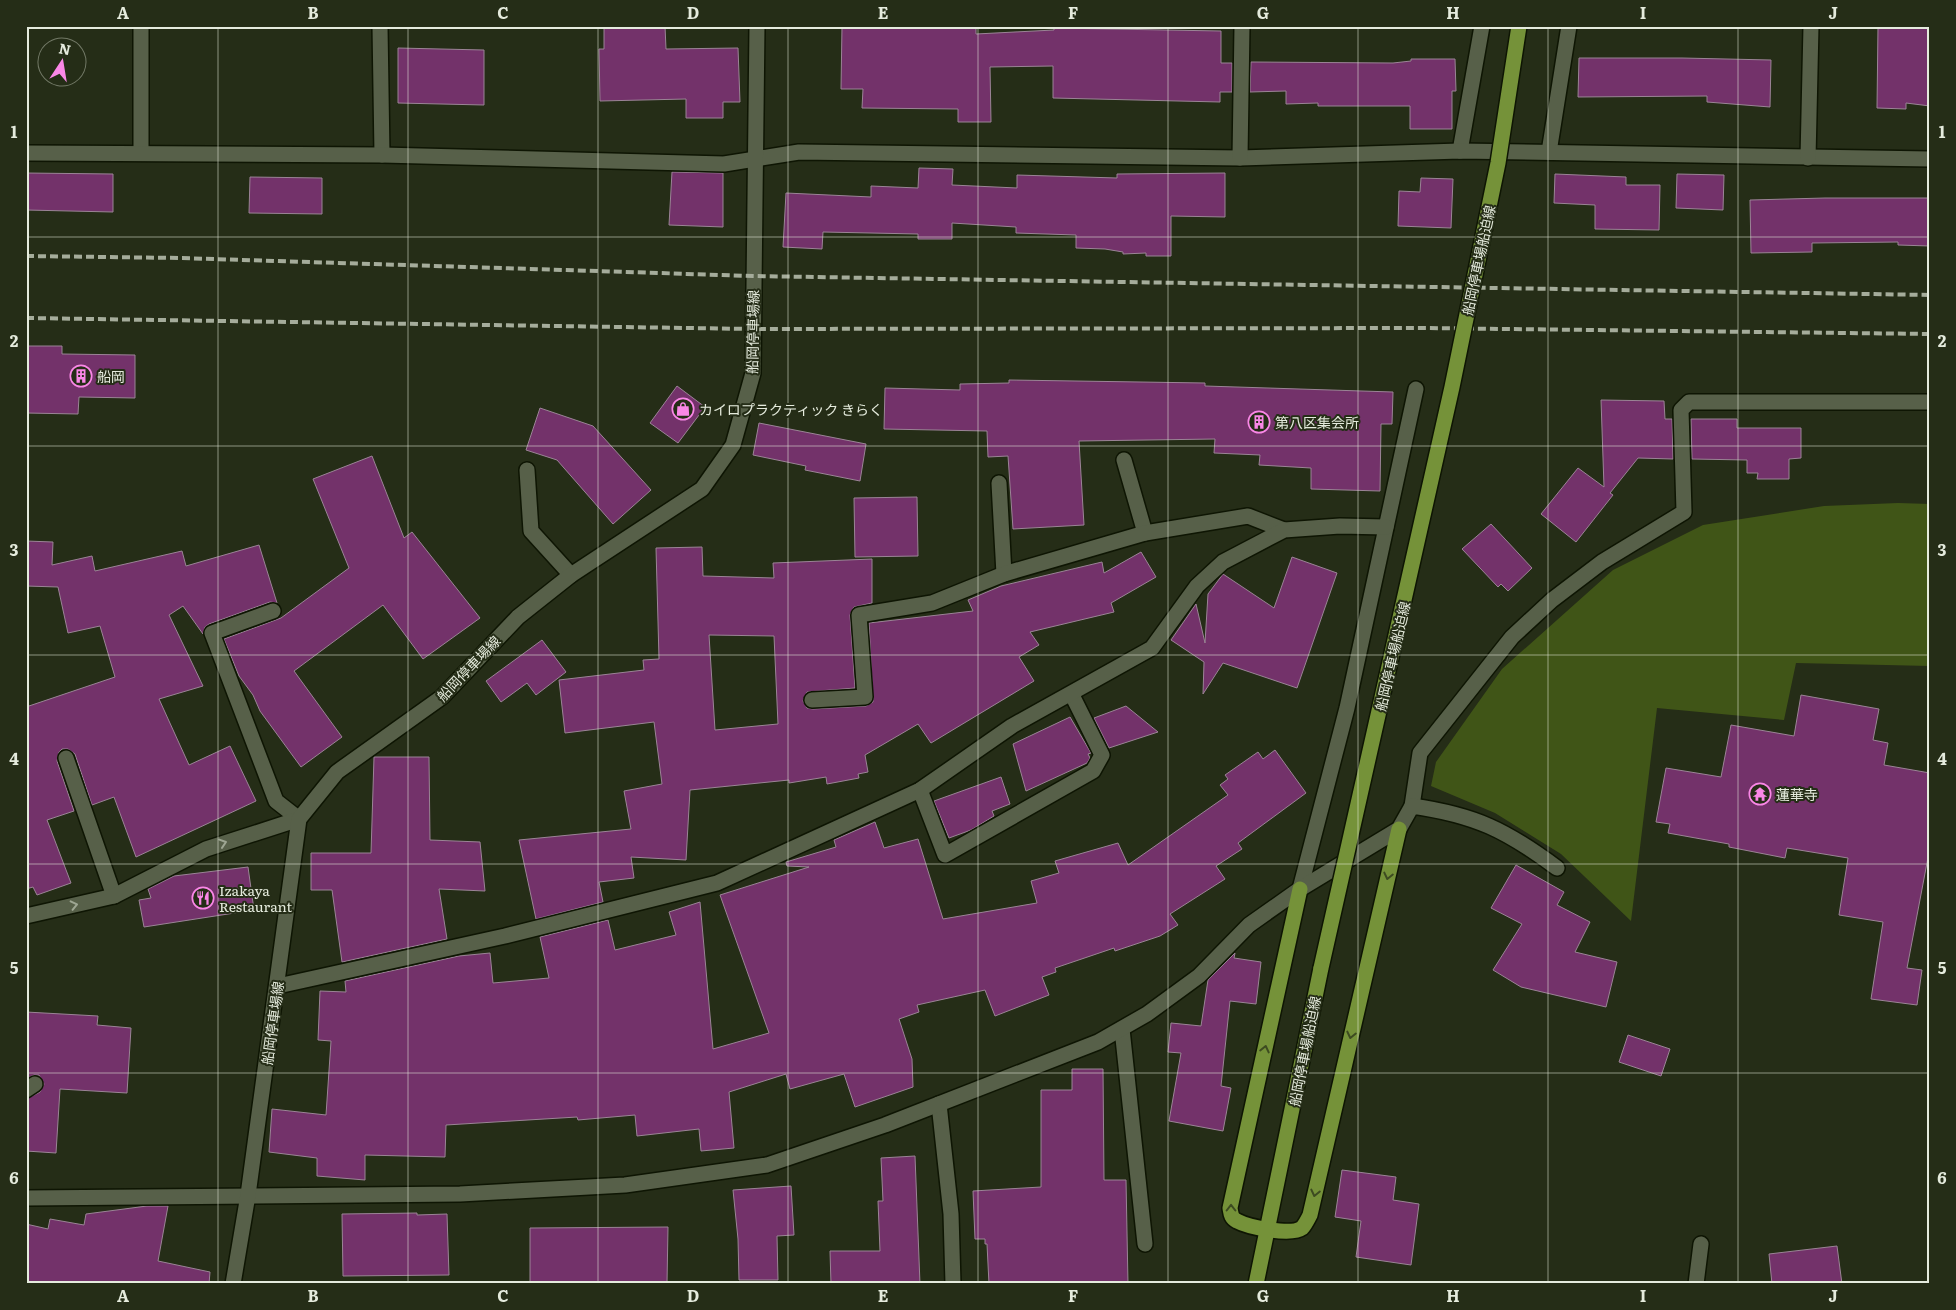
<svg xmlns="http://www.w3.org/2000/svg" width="1956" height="1310" viewBox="0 0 1956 1310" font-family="Literata,'Noto Sans JP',serif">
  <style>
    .green { fill: #405517 }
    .building { fill: #73326a; stroke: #9b8496; fill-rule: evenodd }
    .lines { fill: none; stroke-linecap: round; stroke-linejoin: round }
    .minor-casing { stroke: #0e1503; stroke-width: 18 }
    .major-casing { stroke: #0e1503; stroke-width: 18 }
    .minor { stroke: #576049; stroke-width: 15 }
    .major { stroke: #759239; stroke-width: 15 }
    .rail { stroke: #a5ac9b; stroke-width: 4; stroke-dasharray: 8 4; stroke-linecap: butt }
    .major-bridge-casing { stroke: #0e1503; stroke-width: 18; stroke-linecap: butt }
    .major-bridge { stroke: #759239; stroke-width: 15 }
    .oneway { stroke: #9ea693 }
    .oneway2 { stroke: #3d4b21 }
    .grid { fill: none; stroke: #e5ebdd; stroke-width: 1; stroke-opacity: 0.55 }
    .labels { text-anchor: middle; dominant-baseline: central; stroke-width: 4; stroke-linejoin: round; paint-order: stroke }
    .street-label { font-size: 14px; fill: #e5ebdd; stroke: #252d17 }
    .poi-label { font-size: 14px; fill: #e5ebdd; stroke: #252d17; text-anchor: start }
    .neatline { fill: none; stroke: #e5ebdd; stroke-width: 2 }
    .grid-label { font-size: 16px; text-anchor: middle; font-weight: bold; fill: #e5ebdd }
  </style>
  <rect width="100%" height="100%" fill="#252d17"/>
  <!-- green -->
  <path class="green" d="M1898,503L1930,504V666L1796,663L1784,720L1657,708L1631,921L1561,854L1495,813L1431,786L1436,762L1502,669L1613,570L1703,525L1824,506Z"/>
  <!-- building -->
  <g class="building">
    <path d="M604,26H665L666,49L738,48L740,102H723V118H686V99L600,101L599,49H604Z"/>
    <path d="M842,26H976V34L1054,30V28L1221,31V63H1232V92H1220V102L1053,98V66L990,67L991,122H958V109L862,108L863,89H841Z"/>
    <path d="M1878,26H1930V106L1906,103V109L1877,108Z"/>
    <path d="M398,48L484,50V105L398,103Z"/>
    <path d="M1579,58H1682L1771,60L1770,107L1707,102V96L1578,97Z"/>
    <path d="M1411,59H1455L1456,91H1452V129H1410V106H1318V103L1286,104V91L1250,92L1251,62L1393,63L1411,61Z"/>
    <path d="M919,168L953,169L952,185L1017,188V175L1117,178V174L1225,173V217L1171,216V256H1146V253L1123,254V252L1105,249L1076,248V235L1016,233V227L952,223V239H918V234L823,232L822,249L783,247L786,193L871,197V186L918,188Z"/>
    <path d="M672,172L723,173V227L669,225Z"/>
    <path d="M26,173L113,174V212L26,210Z"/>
    <path d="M1555,174L1626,177V185H1660L1659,230L1595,229V205L1554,203Z"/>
    <path d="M1677,174L1724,175L1723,210L1676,208Z"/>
    <path d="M250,177L322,178V214L249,213Z"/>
    <path d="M1421,178L1453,179L1451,228L1398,226L1399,191L1420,192Z"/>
    <path d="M1825,198H1930V246L1898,245V242L1812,243V252L1751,253L1750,200Z"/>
    <path d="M26,346H62V354L135,355V398L79,397L78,414L26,413Z"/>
    <path d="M1009,380L1205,383V386L1393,392L1392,424H1381L1380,491L1311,489V468L1259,465L1260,455L1214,453L1215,439L1079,441L1084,525L1013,529L1008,456L988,457L987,431L884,429L885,388L960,390V384L1009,383Z"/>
    <path d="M677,386L705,407L678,443L650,423Z"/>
    <path d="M1601,400L1664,401L1665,419H1672L1673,459L1638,458L1610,493L1613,495L1576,542L1541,514L1578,468L1604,487Z"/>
    <path d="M540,408L593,426L651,490L613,524L557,460L526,450Z"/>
    <path d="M1691,419H1737V428H1801V458L1789,459V479H1757L1758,473H1747V460L1692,459Z"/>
    <path d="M759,423L866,444L860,481L805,470L806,466L753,455Z"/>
    <path d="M372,456L404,538L412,532L480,618L423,659L383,605L294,671L342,737L301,767L260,711L253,695L239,676L224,639L281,618L349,568L313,479Z"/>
    <path d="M917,497L918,556L855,557L854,498Z"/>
    <path d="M1491,524L1532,568L1508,591L1501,584L1498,587L1462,549Z"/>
    <path d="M26,541L53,542L52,565L92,556L95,571L182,551L186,566L259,545L277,603L270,602L209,624L205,627L203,634L183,606L169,615L203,686L159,699L189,765L230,746L256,801L136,857L114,797L92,805L75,754L68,749H62L59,752L57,761L74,811L47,820L71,883L37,895L33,887L26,889V707L115,677L100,626L68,633L58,587L26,586Z"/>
    <path d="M702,547L703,576L774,578L773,563L872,559V603L854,607L850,615L855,688L807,692L803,701L807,708L813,709L866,706L873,702L869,623L973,611L968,600L1001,586L1102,562L1104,573L1141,552L1156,577L1111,603L1114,612L1030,632L1039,645L1019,657L1034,681L931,743L918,724L865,755L868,772L858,774L859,778L827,784L826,777L789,783V780L690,790L686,860L631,857L634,878L599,882L603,902L536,919L519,840L631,829L624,791L662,784L654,722L565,733L559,680L644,670L643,660L659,659L656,548ZM709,635L774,636L778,724L715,730Z"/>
    <path d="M1292,557L1337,573L1297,688L1223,663L1203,694L1204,662L1171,640L1196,604L1205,643L1208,594L1223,574L1274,608Z"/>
    <path d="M542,640L566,672L536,695L527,683L501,702L486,681Z"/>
    <path d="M1801,695L1879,709L1873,740L1888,743L1884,765L1930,773V847L1907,968L1922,970L1917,1005L1871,999L1883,922L1839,915L1848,858L1787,848L1785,858L1729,847V844L1668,833L1670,824L1656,822L1666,768L1721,777L1731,725L1794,736Z"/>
    <path d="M1126,706L1158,732L1109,748L1094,718Z"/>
    <path d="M1070,717L1091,753L1088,754L1090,758L1087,763L1026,791L1013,744Z"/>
    <path d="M1275,750L1306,793L1238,843L1242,849L1216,866L1225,879L1170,914L1178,925L1160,936L1115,951L1114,948L1055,968L1056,972L1042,977L1049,995L995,1016L985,990L917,1005L919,1012L899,1019L912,1059L913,1087L855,1107L844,1074L790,1089L786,1074L729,1092L734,1148L701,1151L699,1129L637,1136L635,1115L578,1120L577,1117L446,1125L445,1157L365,1155V1180L317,1176V1158L269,1152L272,1109L326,1115L331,1041L318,1040L320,991L346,992L345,981L459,956L490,953L493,983L549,978L540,937L608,920L615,950L676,935L669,912L700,902L713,1049L769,1033L720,895L809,867L787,866L786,862L836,847L834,840L875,822L884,848L918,839L943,919L1037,903L1031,881L1059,873L1055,861L1118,843L1128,865L1228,795L1220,785L1228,779L1225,775L1258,752L1263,759Z"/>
    <path d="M374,757H429L430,840L480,842L485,891L439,889L447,939L342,962L332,890H311V853H371Z"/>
    <path d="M1001,777L1010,804L992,811L994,816L971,830L949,838L934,801Z"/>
    <path d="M1516,865L1564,892L1557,905L1590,922L1575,952L1617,962L1606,1007L1521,987L1493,970L1522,924L1491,908Z"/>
    <path d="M248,867L254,910L144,927L139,900L151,898L148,889L174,876Z"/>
    <path d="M1235,953L1234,958L1261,962L1256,1004L1230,1001L1221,1086L1231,1088L1223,1131L1169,1121L1181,1053L1168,1052L1171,1023L1201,1026L1208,980Z"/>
    <path d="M26,1012L98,1016L97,1025L131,1028L127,1093L60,1089L56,1153L26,1151V1099L40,1092L44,1084L39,1075H34L26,1079Z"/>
    <path d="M1628,1035L1670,1049L1661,1076L1619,1062Z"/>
    <path d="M1072,1069H1103L1104,1180H1126L1128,1284H989L987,1244H985V1239H975L973,1191L1041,1187V1090H1072Z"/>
    <path d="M915,1156L920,1284H831L830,1251H880L878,1201H883L881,1158Z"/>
    <path d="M1342,1170L1396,1177L1393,1200L1419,1204L1411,1265L1356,1257L1361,1221L1335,1217Z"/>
    <path d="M791,1186L794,1235L777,1236L778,1280H739L738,1239L733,1190Z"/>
    <path d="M147,1206H168L158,1261L210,1272L209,1284H26V1224L48,1229L50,1219L84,1225L86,1214Z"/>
    <path d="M417,1213V1215L447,1214L449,1275L343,1276L342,1214Z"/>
    <path d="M668,1227L667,1284H530V1228Z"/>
    <path d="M1837,1246L1842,1284H1772L1769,1254Z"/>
  </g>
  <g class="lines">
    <!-- minor casing -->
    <g class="minor-casing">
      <g id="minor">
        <path d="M141,26V153"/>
        <path d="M380,26L382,155"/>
        <path d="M1460,151L1482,26"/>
        <path d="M1549,152L1569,26"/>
        <path d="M26,153L382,155L724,164L799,152L1240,158L1460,151L1930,159"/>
        <path d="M1240,158L1242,26"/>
        <path d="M1808,158L1811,26"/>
        <path d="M1124,460L1145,533"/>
        <path d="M527,470L531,531L571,575"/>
        <path d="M999,483L1004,574"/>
        <path d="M273,611L212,633L276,801L299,819"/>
        <path d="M812,700L865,697L859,615L932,603L1004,574L1145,533L1248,516L1284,530"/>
        <path d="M66,758L114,896"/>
        <path d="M920,790L945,855L1093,771L1102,755L1072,695"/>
        <path d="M1412,806L1420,753L1512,637L1552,600L1602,562L1684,512L1681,410L1689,402H1930"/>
        <path d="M1300,889L1347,708L1416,389"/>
        <path d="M26,916L114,896L206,849L299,819"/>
        <path d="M278,986L505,936L717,883L920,790L1012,726L1152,648L1197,586L1223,562L1284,530L1340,526L1386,527"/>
        <path d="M1122,1029L1145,1244"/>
        <path d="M26,1090L35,1084"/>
        <path d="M939,1104L951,1214L953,1284"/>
        <path d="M26,1198L460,1194L625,1185L767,1165L885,1125L1098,1042L1147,1014L1199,976L1249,925L1300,889L1399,829L1412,806C1475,815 1506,830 1557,868"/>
        <path d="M233,1284L248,1195L299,819L337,772L442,697L518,617L571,575L702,489L733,445L753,373L757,26"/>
        <path d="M1696,1284L1701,1244"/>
      </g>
    </g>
    <!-- major casing -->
    <g class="major-casing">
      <g id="major">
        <path d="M1300,889L1230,1208C1231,1214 1231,1218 1237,1221C1248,1227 1291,1236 1302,1228C1305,1225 1308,1219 1310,1215L1399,829"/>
        <path d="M1256,1284L1321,968"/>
      </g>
    </g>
    <!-- minor -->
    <use href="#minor" class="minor"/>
    <!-- major -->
    <use href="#major" class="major"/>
    <!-- rail -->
    <g class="rail">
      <path d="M26,256L182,258L753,276L1930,295"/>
      <path d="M26,318L753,329L1424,328L1930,334"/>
    </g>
    <!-- major-bridge casing -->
    <g class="major-bridge-casing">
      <path id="major-bridge" d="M1321,968L1452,387L1498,163L1519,26"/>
    </g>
    <!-- major-bridge -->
    <use href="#major-bridge" class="major-bridge"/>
  </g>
  <!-- one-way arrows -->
  <defs><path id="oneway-chevron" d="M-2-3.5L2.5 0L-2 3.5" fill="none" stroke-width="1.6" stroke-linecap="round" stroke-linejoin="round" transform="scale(1.25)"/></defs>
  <g class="oneway">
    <use href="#oneway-chevron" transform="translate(223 843) rotate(-18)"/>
    <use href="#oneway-chevron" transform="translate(74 905) rotate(-13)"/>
  </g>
  <g class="oneway2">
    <use href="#oneway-chevron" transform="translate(1388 876) rotate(103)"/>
    <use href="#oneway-chevron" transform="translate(1351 1035) rotate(103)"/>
    <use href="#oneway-chevron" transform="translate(1265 1049) rotate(-77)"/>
    <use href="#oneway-chevron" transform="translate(1315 1193) rotate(103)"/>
    <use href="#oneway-chevron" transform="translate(1231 1208) rotate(-90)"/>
  </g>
  <!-- grid -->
  <path class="grid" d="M218,26V1284M408,26V1284M598,26V1284M788,26V1284M978,26V1284M1168,26V1284M1358,26V1284M1548,26V1284M1738,26V1284M26,237H1930M26,446H1930M26,655H1930M26,864H1930M26,1073H1930"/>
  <!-- icons -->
  <defs>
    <g id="building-ring" transform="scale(1.125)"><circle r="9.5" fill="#252d17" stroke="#fa87e7" stroke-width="1.5"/><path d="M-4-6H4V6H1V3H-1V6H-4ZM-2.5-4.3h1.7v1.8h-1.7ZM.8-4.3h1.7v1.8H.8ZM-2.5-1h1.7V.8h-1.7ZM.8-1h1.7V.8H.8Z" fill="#fa87e7"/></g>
    <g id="shop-ring" transform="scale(1.125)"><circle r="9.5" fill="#252d17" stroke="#fa87e7" stroke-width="1.5"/><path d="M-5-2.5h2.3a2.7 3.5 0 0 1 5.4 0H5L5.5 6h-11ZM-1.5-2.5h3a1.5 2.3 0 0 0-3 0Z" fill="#fa87e7"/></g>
    <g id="temple-ring" transform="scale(1.125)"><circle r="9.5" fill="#252d17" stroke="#fa87e7" stroke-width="1.5"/><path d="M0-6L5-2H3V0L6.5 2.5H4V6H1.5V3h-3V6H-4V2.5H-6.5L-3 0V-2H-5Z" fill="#fa87e7"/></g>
    <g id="restaurant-ring" transform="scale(1.125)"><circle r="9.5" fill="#252d17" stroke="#fa87e7" stroke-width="1.5"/><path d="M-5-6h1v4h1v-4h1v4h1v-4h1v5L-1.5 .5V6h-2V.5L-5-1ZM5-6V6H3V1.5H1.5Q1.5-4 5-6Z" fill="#fa87e7"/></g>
  </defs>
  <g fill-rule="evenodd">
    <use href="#building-ring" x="81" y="376"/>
    <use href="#shop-ring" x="683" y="409"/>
    <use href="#building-ring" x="1259" y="422"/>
    <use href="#temple-ring" x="1760" y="794"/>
    <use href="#restaurant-ring" x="203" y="898"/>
  </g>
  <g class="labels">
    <!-- street labels -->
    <g class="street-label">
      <text transform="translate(1478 260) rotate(-78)">船岡停車場船迫線</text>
      <text transform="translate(752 332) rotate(-89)">船岡停車場線</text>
      <text transform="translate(1392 656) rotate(-77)">船岡停車場船迫線</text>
      <text transform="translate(468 668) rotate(-46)">船岡停車場線</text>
      <text transform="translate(272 1023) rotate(-82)">船岡停車場線</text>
      <text transform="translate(1304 1051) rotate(-79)">船岡停車場船迫線</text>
    </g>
    <!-- poi labels -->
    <g class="poi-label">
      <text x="97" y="376">船岡</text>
      <text x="699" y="409">カイロプラクティック きらく</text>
      <text x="1275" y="422">第八区集会所</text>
      <text x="1776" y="794">蓮華寺</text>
      <text x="219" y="890">Izakaya<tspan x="219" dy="16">Restaurant</tspan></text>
    </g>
  </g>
  <!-- border -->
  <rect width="1956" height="1310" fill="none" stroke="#252d17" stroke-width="55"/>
  <!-- north arrow -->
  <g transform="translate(62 62) rotate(12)"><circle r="24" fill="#252d17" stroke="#727966"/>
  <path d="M0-4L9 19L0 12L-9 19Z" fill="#fa87e7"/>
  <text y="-8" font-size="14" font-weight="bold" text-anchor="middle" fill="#e5ebdd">N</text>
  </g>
  <rect x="28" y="28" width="1900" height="1254" class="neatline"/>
  <g class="grid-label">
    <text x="123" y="19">A</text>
    <text x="313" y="19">B</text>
    <text x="503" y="19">C</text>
    <text x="693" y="19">D</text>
    <text x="883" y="19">E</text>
    <text x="1073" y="19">F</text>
    <text x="1263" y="19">G</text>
    <text x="1453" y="19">H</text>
    <text x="1643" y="19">I</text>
    <text x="1833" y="19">J</text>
    <text x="14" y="138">1</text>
    <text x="1942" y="138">1</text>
    <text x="14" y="347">2</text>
    <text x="1942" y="347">2</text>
    <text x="14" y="556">3</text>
    <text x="1942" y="556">3</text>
    <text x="14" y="765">4</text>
    <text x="1942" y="765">4</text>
    <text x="14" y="974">5</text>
    <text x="1942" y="974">5</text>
    <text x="14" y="1184">6</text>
    <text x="1942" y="1184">6</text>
    <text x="123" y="1302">A</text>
    <text x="313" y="1302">B</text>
    <text x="503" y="1302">C</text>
    <text x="693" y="1302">D</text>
    <text x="883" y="1302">E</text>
    <text x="1073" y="1302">F</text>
    <text x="1263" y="1302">G</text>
    <text x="1453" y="1302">H</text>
    <text x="1643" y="1302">I</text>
    <text x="1833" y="1302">J</text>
  </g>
</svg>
